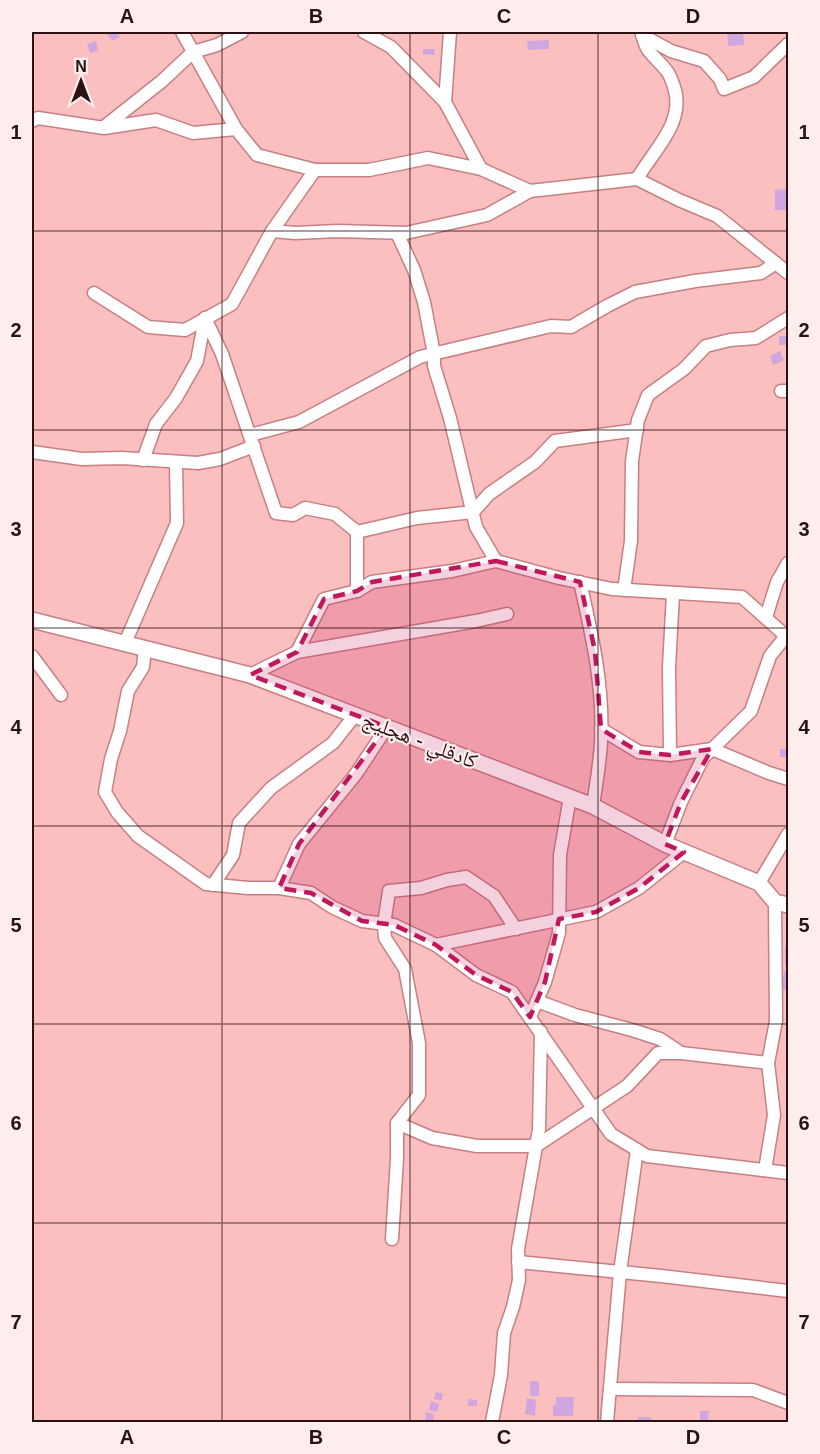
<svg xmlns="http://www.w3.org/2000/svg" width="820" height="1454" viewBox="0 0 820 1454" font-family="Arial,'Noto Naskh Arabic',sans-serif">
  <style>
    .building { fill: #cfa6dd }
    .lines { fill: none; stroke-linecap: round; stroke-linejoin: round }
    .minor-casing { stroke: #c67f82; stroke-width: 15 }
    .tertiary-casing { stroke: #c67f82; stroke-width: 18 }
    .minor { stroke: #fff; stroke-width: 12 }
    .tertiary { stroke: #fff; stroke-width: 15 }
    .marked { fill: #c2185b; fill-opacity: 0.2; stroke: #c2185b; stroke-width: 4.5; stroke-dasharray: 12 8; stroke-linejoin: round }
    .grid { fill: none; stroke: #2c1113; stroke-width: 1.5; stroke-opacity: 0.55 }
    .labels { text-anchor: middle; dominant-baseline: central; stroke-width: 4.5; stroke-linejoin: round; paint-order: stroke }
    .street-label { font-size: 21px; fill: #2c1113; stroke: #feeded }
    .neatline { fill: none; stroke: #2c1113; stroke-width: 2 }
    .grid-label { font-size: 20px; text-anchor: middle; font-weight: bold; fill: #2c1113 }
  </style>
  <rect width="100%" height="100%" fill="#fcbfc0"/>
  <!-- building -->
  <g class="building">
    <path d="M111,32H117L120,37L112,41L107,34Z"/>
    <path d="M727,32H743L744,45L728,46Z"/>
    <path d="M549,40V49L528,50L527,41Z"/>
    <path d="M96,41L98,51L90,53L87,44Z"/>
    <path d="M423,49H435L434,55L423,54Z"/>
    <path d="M787,189L788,210H775V190Z"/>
    <rect x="779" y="336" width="9" height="9"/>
    <path d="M780,351L784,360L773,365L770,356Z"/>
    <rect x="780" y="749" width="8" height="8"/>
    <rect x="785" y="946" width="3" height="19"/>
    <path d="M784,971H788V990H782Z"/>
    <rect x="530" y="1381" width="9" height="15"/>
    <path d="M436,1392L443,1394L441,1401L434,1399Z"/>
    <path d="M556,1397H574L573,1416H553V1405H556Z"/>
    <path d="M527,1398L536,1400L535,1416L525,1414Z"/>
    <path d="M468,1399L477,1400V1406H468Z"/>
    <path d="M431,1401L439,1404L437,1412L429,1410Z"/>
    <path d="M700,1411H709L708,1422H700Z"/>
    <path d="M426,1412L434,1414L433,1421L425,1420Z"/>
    <rect x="638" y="1417" width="13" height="5"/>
  </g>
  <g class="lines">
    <!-- minor casing -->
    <g class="minor-casing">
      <g id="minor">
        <path d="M182,32L236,129L257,155L315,170H369L428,158L481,169L530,191L637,179L679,200L717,216L788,273"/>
        <path d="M364,32L391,47L445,102"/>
        <path d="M450,32L445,102L481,169"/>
        <path d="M642,35L671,51L704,61L720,79L724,89L754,77L788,44"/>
        <path d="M32,121L38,118L104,128L156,120L193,133L236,129"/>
        <path d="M104,127L162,81L193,52L217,45L242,32"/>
        <path d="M637,179C653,151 686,122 674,87C672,81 670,74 666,70C653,53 646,55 642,32"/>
        <path d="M272,231L295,233L338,231L406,233L487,215L530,191"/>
        <path d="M397,233L414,270L424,302L434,354V366L450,418L476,527L496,561L559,578L612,589L742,597L786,636H788"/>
        <path d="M94,293L148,327L185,330L232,304L272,231L315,170"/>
        <path d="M205,318L222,354L276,513L293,515L305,508L335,514L357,532L417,518L473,512L489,494L535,462L555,441L637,430"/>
        <path d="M781,391H788"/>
        <path d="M250,435L299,422L420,357L551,326L571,327L607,306L635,292L695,281L761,273L776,263"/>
        <path d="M32,452L82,459L122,458L198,463L220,459L254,446"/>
        <path d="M143,460L156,424L176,398L197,361L205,318"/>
        <path d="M357,532V591"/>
        <path d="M580,582C592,635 604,687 601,742C600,763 596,784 593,806"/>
        <path d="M624,590L631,541L632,461L638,420L648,395L684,369L706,346L730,340L756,338L788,318"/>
        <path d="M766,617L777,582L788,563"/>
        <path d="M125,643L177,523L176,462"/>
        <path d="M145,648L143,667L128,691L120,731L111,759L105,792L117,812L138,836L206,884L248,888H279L311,893L332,907L362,921L394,925L436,945L476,975L512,992L611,1134L647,1156L788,1173"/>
        <path d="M297,652L324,599L357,591L372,582L452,571L496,561"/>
        <path d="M32,656L61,695"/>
        <path d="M250,675L297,652L476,621L507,614"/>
        <path d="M601,729L639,752L670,755L712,749L769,773L788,779"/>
        <path d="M670,755L669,667L673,594"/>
        <path d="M665,844L681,802L703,758L751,711L770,656L786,636"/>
        <path d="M759,883L788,834"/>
        <path d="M213,885L233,855L239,823L271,788L333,743L355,715"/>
        <path d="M279,888L299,844L356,774L387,727"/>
        <path d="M436,945L596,912L639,888L684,852"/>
        <path d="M537,1001L575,1015L632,1030L660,1039L681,1053"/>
        <path d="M530,1017L545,982L559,933L560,855L570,797"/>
        <path d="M397,1123L432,1138L477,1146H536L627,1086L658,1053H681L768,1063"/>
        <path d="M765,1170L774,1115L768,1063L776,1021L775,902"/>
        <path d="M392,1239L397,1159V1123L419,1095V1043L405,969L385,938L384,924L389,891L421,888L447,880L466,877L494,896L516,929"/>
        <path d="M518,1262L661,1276L788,1291"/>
        <path d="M610,1389L753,1390L788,1403"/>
        <path d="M492,1422L501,1375L504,1333L513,1307L519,1280L518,1249L539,1129L541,1032"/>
        <path d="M607,1422L620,1272L637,1150"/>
      </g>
    </g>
    <!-- tertiary casing -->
    <g class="tertiary-casing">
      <path id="tertiary" d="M32,620L250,675L593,806L665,844L759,883L775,902L788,905"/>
    </g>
    <!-- minor -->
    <use href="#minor" class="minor"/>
    <!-- tertiary -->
    <use href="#tertiary" class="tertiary"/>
  </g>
  <!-- marked area -->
  <path class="marked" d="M496,561L580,582L595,651L601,729L639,752L670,755L712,749L681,802L665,844L684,852L639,888L596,912L559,919L545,982L530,1017L512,992L476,975L436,945L394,925L362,921L311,893L279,888L299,844L387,727L250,675L297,652L324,599L357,591L372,582Z"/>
  <!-- grid -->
  <path class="grid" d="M222,32V1422M410,32V1422M598,32V1422M32,231H788M32,430H788M32,628H788M32,826H788M32,1024H788M32,1223H788"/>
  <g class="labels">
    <!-- street labels -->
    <g class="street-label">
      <text transform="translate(420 740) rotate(21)">كادقلي - هجليج</text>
    </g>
  </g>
  <!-- border -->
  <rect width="820" height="1454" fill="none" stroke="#feeded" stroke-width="66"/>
  <!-- north arrow -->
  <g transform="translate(81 81)" stroke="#feeded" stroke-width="4.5" paint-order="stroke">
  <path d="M0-4.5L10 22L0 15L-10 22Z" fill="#2c1113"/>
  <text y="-9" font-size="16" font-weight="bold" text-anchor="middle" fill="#2c1113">N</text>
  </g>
  <rect x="33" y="33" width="754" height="1388" class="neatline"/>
  <g class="grid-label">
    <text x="127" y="23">A</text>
    <text x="316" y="23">B</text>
    <text x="504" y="23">C</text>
    <text x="693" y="23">D</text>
    <text x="16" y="139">1</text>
    <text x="804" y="139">1</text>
    <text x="16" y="337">2</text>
    <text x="804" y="337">2</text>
    <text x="16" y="536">3</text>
    <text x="804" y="536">3</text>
    <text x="16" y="734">4</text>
    <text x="804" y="734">4</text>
    <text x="16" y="932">5</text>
    <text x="804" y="932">5</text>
    <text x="16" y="1130">6</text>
    <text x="804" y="1130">6</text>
    <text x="16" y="1329">7</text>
    <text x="804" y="1329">7</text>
    <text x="127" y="1444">A</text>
    <text x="316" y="1444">B</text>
    <text x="504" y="1444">C</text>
    <text x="693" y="1444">D</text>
  </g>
</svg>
